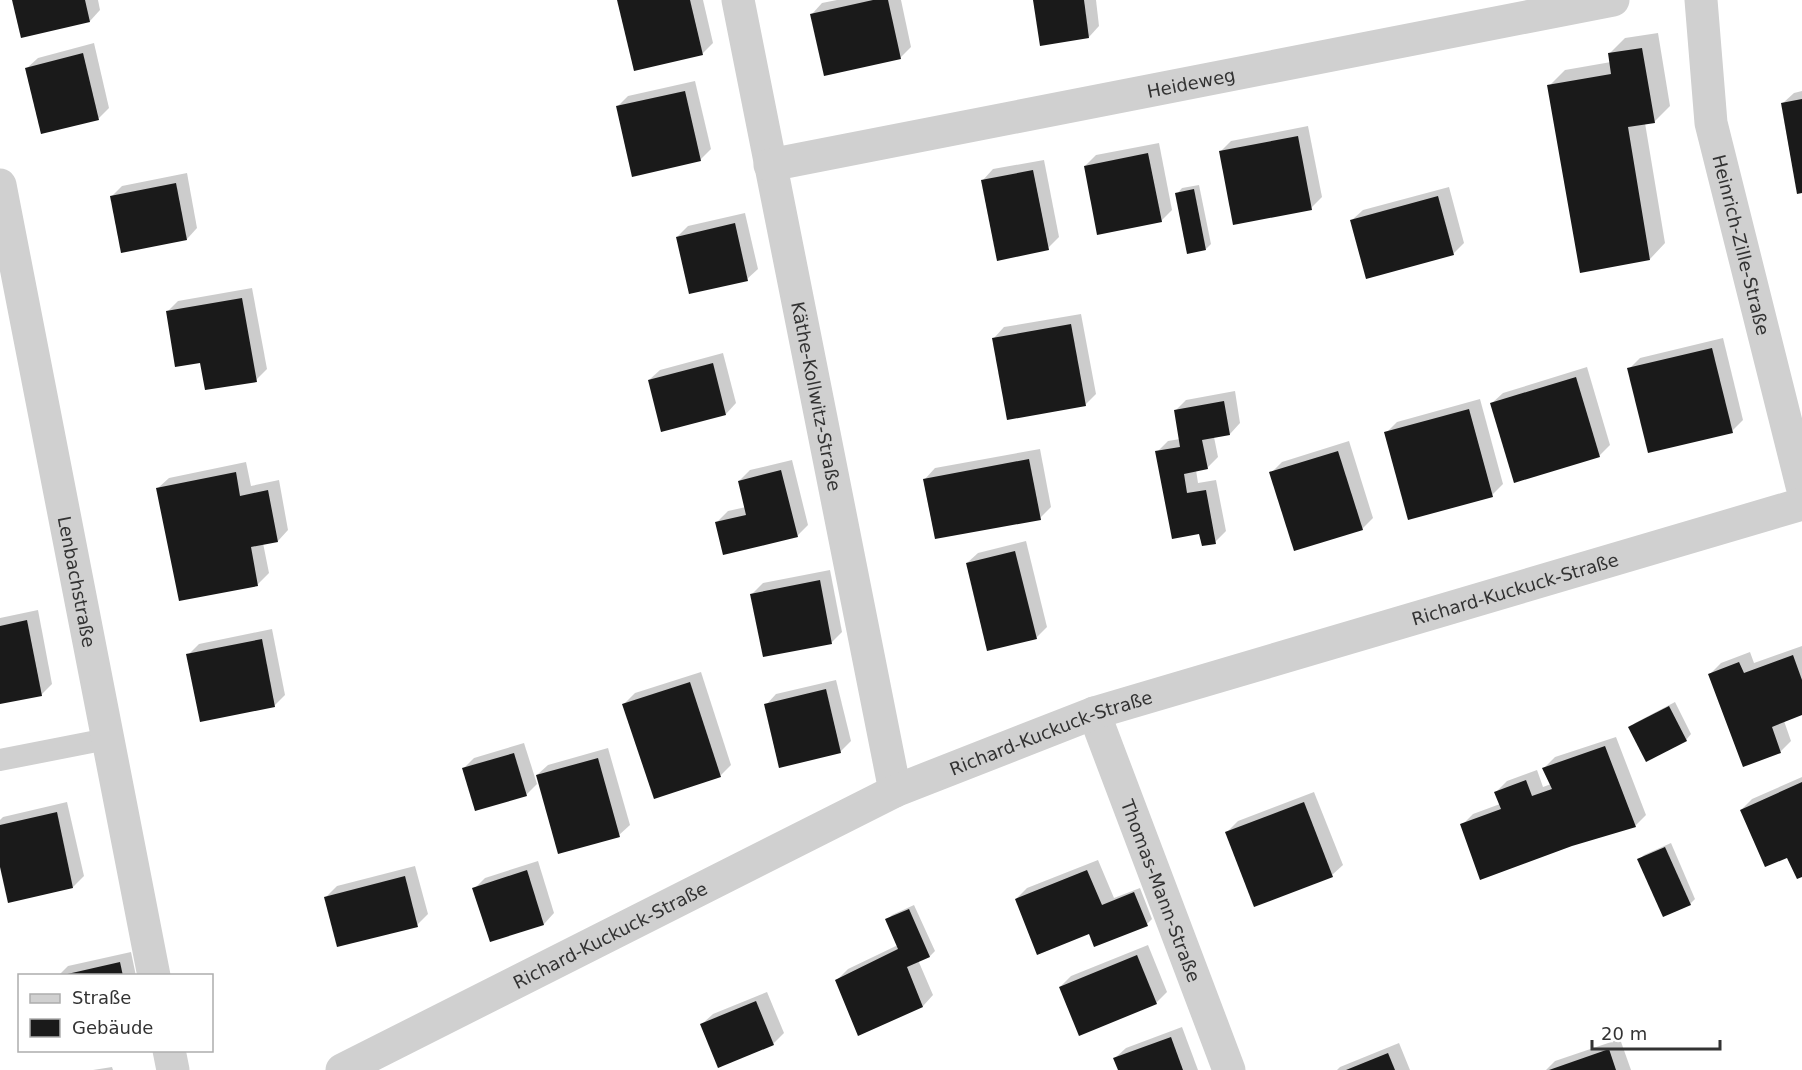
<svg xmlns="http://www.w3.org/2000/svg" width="1802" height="1070" viewBox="0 0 1802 1070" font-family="'DejaVu Sans',sans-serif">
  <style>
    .shadow { fill: #0003 }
    .building { fill: #1a1a1a }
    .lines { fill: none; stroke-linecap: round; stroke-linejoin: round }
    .lane { stroke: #d0d0d0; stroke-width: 22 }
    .street { stroke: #d0d0d0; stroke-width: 33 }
    .labels { text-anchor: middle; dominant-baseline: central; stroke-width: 6; stroke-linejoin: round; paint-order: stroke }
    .street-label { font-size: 18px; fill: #333; stroke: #fff }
  </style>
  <rect width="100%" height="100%" fill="#fff"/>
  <!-- shadow -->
  <g class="shadow">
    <path d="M13,0H98L100,10L90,21Z"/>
    <path d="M619,0H703L713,43L702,54Z"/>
    <path d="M837,0H901L911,47L900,58L812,14L822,3Z"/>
    <path d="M1035,0H1096L1099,26L1089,37Z"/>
    <path d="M1658,33L1670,106L1654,122L1645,123L1665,243L1650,259L1549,86L1565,70L1611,62L1609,54L1625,38Z"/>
    <path d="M94,43L109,108L98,119L27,68L38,58Z"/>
    <path d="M695,81L711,149L700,160L617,107L628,96Z"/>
    <path d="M1802,91V192L1783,103L1794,93Z"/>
    <path d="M1308,126L1322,197L1311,208L1220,152L1231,141Z"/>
    <path d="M1159,143L1172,210L1161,221L1085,166L1096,155Z"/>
    <path d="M1044,160L1059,237L1048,248L983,180L993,169Z"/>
    <path d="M187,173L197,228L187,239L112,196L122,186Z"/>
    <path d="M1199,185L1211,244L1206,249L1177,194L1182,188Z"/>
    <path d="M1449,187L1464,243L1453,254L1352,220L1363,210Z"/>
    <path d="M745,213L758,269L747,279L677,237L688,226Z"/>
    <path d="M252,288L267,369L256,380L201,361L167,312L178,301Z"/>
    <path d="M1081,314L1096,394L1085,405L994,338L1004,327Z"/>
    <path d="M1723,338L1743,420L1732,431L1629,369L1640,358Z"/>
    <path d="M723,353L736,403L726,414L649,380L660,370Z"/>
    <path d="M1587,367L1610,445L1599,456L1492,403L1503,393Z"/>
    <path d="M1235,391L1240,423L1230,434L1214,437L1218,457L1207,468L1196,470L1198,483L1216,480L1226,531L1215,542L1200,532L1157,452L1168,441L1180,439L1175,411L1186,400Z"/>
    <path d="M1480,399L1503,484L1492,495L1386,433L1397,422Z"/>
    <path d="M1349,441L1373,518L1362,529L1271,473L1282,462Z"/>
    <path d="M1040,449L1051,507L1040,518L925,479L935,468Z"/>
    <path d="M792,460L808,525L797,536L717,522L728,511L746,507L739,481L750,470Z"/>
    <path d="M246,462L251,486L279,480L288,530L278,541L263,543L269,573L258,584L180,600L158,488L169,478Z"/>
    <path d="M1026,541L1047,627L1036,638L967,563L978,553Z"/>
    <path d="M830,570L842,632L832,642L752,594L763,583Z"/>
    <path d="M38,610L52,684L41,695L0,702V618Z"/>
    <path d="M272,629L285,695L274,706L188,655L199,644Z"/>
    <path d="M1802,646V714L1784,721L1791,741L1781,751L1744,765L1710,674L1721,663L1750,652L1754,663Z"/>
    <path d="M701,672L731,765L721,775L655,797L624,704L635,693Z"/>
    <path d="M836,680L851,741L840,752L766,705L776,694Z"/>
    <path d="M1675,702L1691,734L1686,740L1647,760L1630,728L1635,723Z"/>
    <path d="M1616,737L1646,815L1635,826L1462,825L1473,814L1500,804L1496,792L1507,781L1537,770L1543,787L1551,784L1544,768L1555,757Z"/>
    <path d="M524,743L537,784L526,795L464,768L474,758Z"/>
    <path d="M608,748L630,825L619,835L537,775L548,765Z"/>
    <path d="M1802,777V875L1788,856L1741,810L1752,799Z"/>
    <path d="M1314,792L1343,865L1332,875L1227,832L1238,821Z"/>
    <path d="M67,802L84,876L73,887L0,860V820L3,817Z"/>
    <path d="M1671,843L1695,899L1690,904L1639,860L1644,855Z"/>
    <path d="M1098,860L1114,898L1140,888L1152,919L1147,924L1016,899L1027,888Z"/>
    <path d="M538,861L554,913L544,924L491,940L474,889L485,878Z"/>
    <path d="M415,866L428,914L417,925L326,897L337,886Z"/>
    <path d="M914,905L935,951L930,956L918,960L933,995L923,1006L859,1034L837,980L848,969L898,945L887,920L892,915Z"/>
    <path d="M1148,945L1167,992L1156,1003L1060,987L1071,976Z"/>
    <path d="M131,952L136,976H58L68,966Z"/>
    <path d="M767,992L784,1033L773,1044L702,1024L713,1014Z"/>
    <path d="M1182,1027L1198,1070H1119L1115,1058L1126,1048Z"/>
    <path d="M1620,1039L1631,1070H1546L1555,1061Z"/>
    <path d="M1399,1043L1410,1070H1337L1340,1067Z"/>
    <path d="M112,1067L113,1070H93Z"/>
  </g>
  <!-- building -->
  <g class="building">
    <path d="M12,0H85L90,22L21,38Z"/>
    <path d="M617,0H690L703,55L634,71Z"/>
    <path d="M873,0H888L901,59L824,76L810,14Z"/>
    <path d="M1033,0H1084L1089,38L1040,46Z"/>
    <path d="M1642,48L1655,123L1628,127L1650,260L1580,273L1547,85L1611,74L1608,53Z"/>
    <path d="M83,53L99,120L41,134L25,68Z"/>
    <path d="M685,91L701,161L632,177L616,106Z"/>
    <path d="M1802,99V193L1797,194L1781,103Z"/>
    <path d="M1298,136L1312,210L1233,225L1219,151Z"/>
    <path d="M1148,153L1162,222L1097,235L1084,166Z"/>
    <path d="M1033,170L1049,250L997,261L981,180Z"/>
    <path d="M176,183L187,240L121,253L110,196Z"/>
    <path d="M1194,189L1206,250L1187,254L1175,193Z"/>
    <path d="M1438,196L1454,255L1366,279L1350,220Z"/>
    <path d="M735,223L748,281L689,294L676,237Z"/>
    <path d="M242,298L257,382L205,390L200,363L175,367L166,311Z"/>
    <path d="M1071,324L1086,406L1007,420L992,338Z"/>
    <path d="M1712,348L1733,433L1648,453L1627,368Z"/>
    <path d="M713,363L726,415L661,432L648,380Z"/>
    <path d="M1576,377L1600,457L1514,483L1490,403Z"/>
    <path d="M1224,401L1230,435L1202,440L1208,469L1184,474L1187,493L1206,490L1216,544L1202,546L1199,534L1172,539L1155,451L1180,447L1174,410Z"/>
    <path d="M1469,409L1493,497L1408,520L1384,432Z"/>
    <path d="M1338,451L1363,530L1294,551L1269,472Z"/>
    <path d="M1029,459L1041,520L935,539L923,479Z"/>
    <path d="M781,470L798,537L723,555L715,522L746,515L738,481Z"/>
    <path d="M236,472L240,496L268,490L278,542L251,547L258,586L179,601L156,488Z"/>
    <path d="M1015,551L1037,639L987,651L966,563Z"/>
    <path d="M820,580L832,644L763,657L750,594Z"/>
    <path d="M27,620L42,696L0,704V626Z"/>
    <path d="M262,639L275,707L200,722L186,654Z"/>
    <path d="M1793,655L1802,680V715L1772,727L1781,753L1743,767L1708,674L1739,662L1744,673Z"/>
    <path d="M690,682L721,777L654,799L622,704Z"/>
    <path d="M826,689L841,753L779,768L764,704Z"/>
    <path d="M1669,706L1687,741L1646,762L1628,727Z"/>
    <path d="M1605,746L1636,827L1572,846L1480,880L1460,824L1501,809L1494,792L1526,780L1532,796L1552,789L1542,768Z"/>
    <path d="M514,753L527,796L475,811L462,768Z"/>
    <path d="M598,758L620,837L558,854L536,775Z"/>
    <path d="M1802,782V877L1797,879L1787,858L1765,867L1740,810Z"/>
    <path d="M1304,802L1333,877L1254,907L1225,832Z"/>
    <path d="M57,812L73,888L8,903L0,867V825Z"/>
    <path d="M1665,847L1691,905L1663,917L1637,859Z"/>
    <path d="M527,870L544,925L490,942L472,888Z"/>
    <path d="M1087,870L1102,905L1134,892L1148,926L1094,947L1089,934L1037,955L1015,899Z"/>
    <path d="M405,876L418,927L337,947L324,897Z"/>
    <path d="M909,909L930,957L907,967L923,1007L858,1036L835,980L898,949L885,919Z"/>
    <path d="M1137,955L1157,1004L1079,1036L1059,987Z"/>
    <path d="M120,962L123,976H63V975Z"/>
    <path d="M756,1001L774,1045L718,1068L700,1024Z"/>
    <path d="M1171,1037L1183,1070H1118L1113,1058Z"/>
    <path d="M1609,1049L1616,1070H1549Z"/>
    <path d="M1388,1053L1395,1070H1346Z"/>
  </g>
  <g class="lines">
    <!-- lane -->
    <path class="lane" d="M0,760L107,739"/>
    <!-- street -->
    <g class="street">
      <path id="s1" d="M738,0L895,791"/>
      <path id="s2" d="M1701,0L1711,123L1802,486"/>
      <path id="s3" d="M770,165L1613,0"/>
      <path id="s4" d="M0,185L154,976"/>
      <path id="s5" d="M1094,713L1229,1070"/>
      <path d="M169,1050L173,1070"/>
      <path id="s6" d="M342,1070L895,791L1094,713L1802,504"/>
    </g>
  </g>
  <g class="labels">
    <!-- street labels -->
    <g class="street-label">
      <text stroke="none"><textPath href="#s3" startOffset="429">Heideweg</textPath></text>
      <text stroke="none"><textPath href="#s2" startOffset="249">Heinrich-Zille-Straße</textPath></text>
      <text stroke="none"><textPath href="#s1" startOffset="404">Käthe-Kollwitz-Straße</textPath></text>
      <text stroke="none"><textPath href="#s4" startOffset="404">Lenbachstraße</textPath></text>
      <text stroke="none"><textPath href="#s6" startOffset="1272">Richard-Kuckuck-Straße</textPath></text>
      <text stroke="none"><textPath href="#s6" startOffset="786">Richard-Kuckuck-Straße</textPath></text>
      <text stroke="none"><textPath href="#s5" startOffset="190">Thomas-Mann-Straße</textPath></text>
      <text stroke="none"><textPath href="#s6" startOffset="300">Richard-Kuckuck-Straße</textPath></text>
    </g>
  </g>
  <!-- legend -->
  <rect x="18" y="974" width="195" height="78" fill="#ffffff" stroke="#adadad" stroke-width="1.5"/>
  <rect x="30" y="994" width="30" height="9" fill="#d0d0d0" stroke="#adadad" stroke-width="1.5"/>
  <text x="72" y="1004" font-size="18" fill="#333333">Straße</text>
  <rect x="30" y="1019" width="30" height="18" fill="#1a1a1a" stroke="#adadad" stroke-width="1.5"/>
  <text x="72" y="1034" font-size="18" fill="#333333">Gebäude</text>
  <!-- scale -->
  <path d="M1592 1040v9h128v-9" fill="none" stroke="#333333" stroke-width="3"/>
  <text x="1601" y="1040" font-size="18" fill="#333333" stroke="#ffffff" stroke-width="4.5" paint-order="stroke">20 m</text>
</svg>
